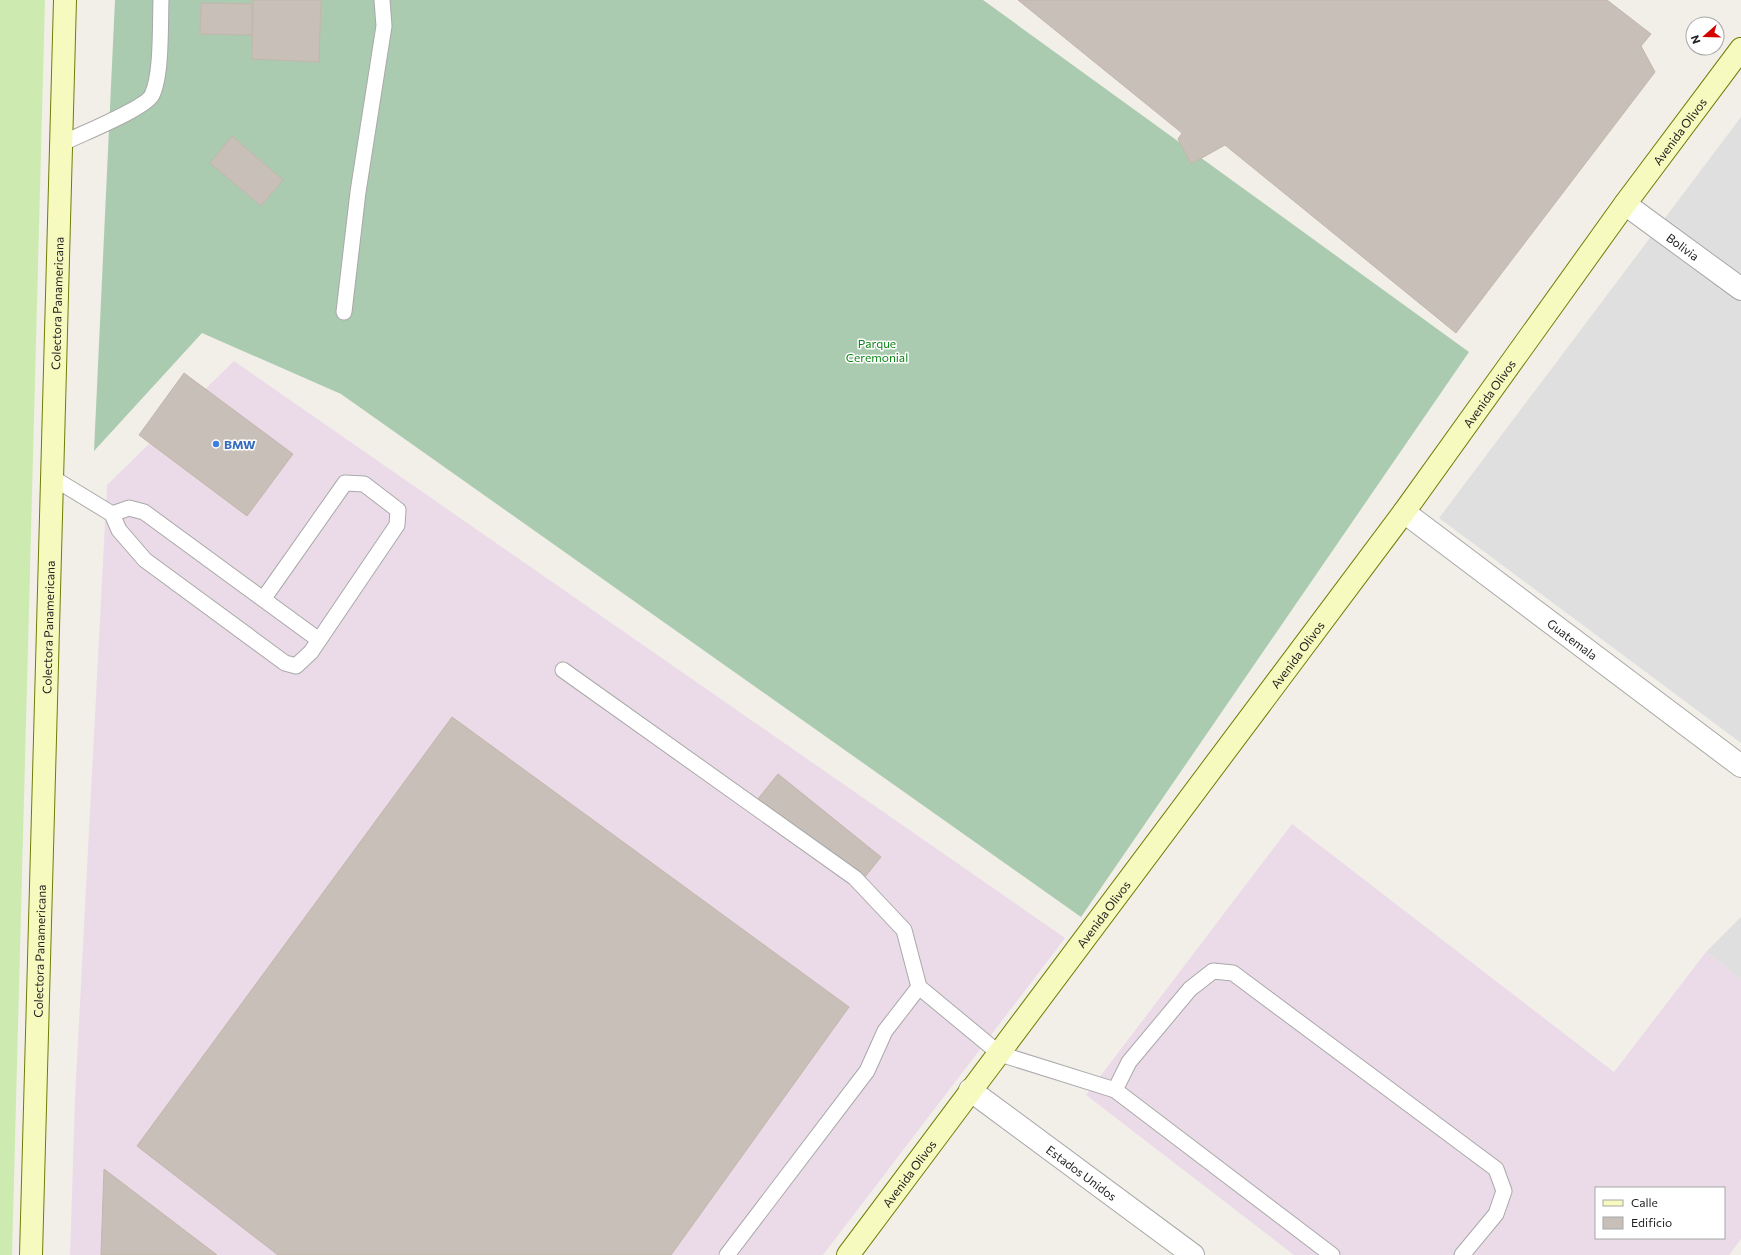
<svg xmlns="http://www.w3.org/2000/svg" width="1741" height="1255" viewBox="0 0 1741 1255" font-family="Commissioner,sans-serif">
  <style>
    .residential { fill: #e0dfdf }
    .industrial { fill: #ebdbe8; fill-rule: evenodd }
    .grass { fill: #cdebb0 }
    .cemetery { fill: #aacbaf }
    .building { fill: #c7bfb8; stroke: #c4b6ab }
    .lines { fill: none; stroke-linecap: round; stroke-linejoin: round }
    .lane-casing { stroke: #a9a9a9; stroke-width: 17 }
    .street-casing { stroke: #a9a9a9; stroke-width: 24 }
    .secondary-casing { stroke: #707d05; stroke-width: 24 }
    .lane { stroke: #fff; stroke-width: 15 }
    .street { stroke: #fff; stroke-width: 22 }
    .secondary { stroke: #f7fabf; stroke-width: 22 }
    .shop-dot { fill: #3f7fe0; stroke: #fff; stroke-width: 1.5 }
    .labels { text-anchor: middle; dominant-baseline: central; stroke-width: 3; stroke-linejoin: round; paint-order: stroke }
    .street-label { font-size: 12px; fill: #222; stroke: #fff }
    .park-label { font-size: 12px; fill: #0c8416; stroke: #fff }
    .shop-label { font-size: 12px; font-weight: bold; fill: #366cbe; stroke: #fff; text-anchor: start }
  </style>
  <rect width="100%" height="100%" fill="#f2efe9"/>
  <!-- residential -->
  <g class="residential">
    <path d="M1741,117V743L1439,518Z"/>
    <path d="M1741,917V979L1706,952Z"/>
  </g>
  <!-- industrial -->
  <g class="industrial">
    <path d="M234,361L1065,938L823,1255H70L75,1099L107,485Z"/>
    <path d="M1292,824L1614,1072L1706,952L1741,979V1239L1729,1255H1294L1086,1095ZM1596,1188H1724V1238H1596Z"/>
  </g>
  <!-- grass -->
  <path class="grass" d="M0,0H45L12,1255H0Z"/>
  <!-- cemetery -->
  <path class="cemetery" d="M115,0H983L1469,352L1081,917L341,394L202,333L94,451Z"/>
  <!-- building -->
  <g class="building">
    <path d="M253,0H321L319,62L252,59Z"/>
    <path d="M1018,0H1607L1651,34L1641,46L1655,72L1456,333L1225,145L1191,164L1178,139L1182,133Z"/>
    <path d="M201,3L252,4V35L200,34Z"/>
    <path d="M232,136L283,180L261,206L210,163Z"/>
    <path d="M184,373L293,454L247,516L139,435Z"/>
    <path d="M452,717L849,1007L671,1255H278L137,1146Z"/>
    <path d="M778,774L881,857L856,888L753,805Z"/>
    <path d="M104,1169L217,1255H101Z"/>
  </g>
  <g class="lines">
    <!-- lane casing -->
    <g class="lane-casing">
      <g id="lane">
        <path d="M61,144C78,135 145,109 152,95C162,75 160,24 161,0"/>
        <path d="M344,312L358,192L384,26L382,0"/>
        <path d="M53,478L112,514L119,530L145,560L285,663L296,666L311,652L397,525L398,510L364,484L345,483L264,598"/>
        <path d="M112,514L129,508L144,512L319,640"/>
        <path d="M563,670L855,878L904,930L919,987L1000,1054L1115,1090L1332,1255"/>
        <path d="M1115,1090L1129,1062L1190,989L1213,971L1233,973L1496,1169L1504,1191L1496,1214L1462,1255"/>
        <path d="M727,1255L867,1071L885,1031L919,987"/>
      </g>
    </g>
    <!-- street casing -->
    <g class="street-casing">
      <g id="street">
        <path id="s1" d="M1625,204L1741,289"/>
        <path id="s2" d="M1404,512L1741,766"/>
        <path id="s3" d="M970,1090L1193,1255"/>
      </g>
    </g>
    <!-- secondary casing -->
    <g class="secondary-casing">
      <g id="secondary">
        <path id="s4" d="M31,1255L65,0"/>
        <path id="s5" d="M848,1255L1404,512L1625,204L1741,49"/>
      </g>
    </g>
    <!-- lane -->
    <use href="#lane" class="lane"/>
    <!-- street -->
    <use href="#street" class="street"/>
    <!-- secondary -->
    <use href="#secondary" class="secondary"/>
  </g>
  <!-- markers -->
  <circle class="shop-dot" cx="216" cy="444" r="4"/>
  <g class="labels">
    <!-- street labels -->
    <g class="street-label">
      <text stroke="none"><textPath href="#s5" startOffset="1398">Avenida Olivos</textPath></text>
      <text stroke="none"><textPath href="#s1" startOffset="72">Bolivia</textPath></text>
      <text stroke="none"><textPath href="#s4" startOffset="952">Colectora Panamericana</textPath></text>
      <text stroke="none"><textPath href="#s5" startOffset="1074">Avenida Olivos</textPath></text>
      <text stroke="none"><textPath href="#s4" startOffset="628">Colectora Panamericana</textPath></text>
      <text stroke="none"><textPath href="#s2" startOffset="211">Guatemala</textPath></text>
      <text stroke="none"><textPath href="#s5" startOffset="750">Avenida Olivos</textPath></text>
      <text stroke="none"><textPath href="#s5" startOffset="426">Avenida Olivos</textPath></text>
      <text stroke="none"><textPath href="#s4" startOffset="304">Colectora Panamericana</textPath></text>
      <text stroke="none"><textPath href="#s3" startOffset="139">Estados Unidos</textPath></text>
      <text stroke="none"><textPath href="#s5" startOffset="102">Avenida Olivos</textPath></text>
    </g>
    <!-- park labels -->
    <g class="park-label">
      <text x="877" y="343">Parque<tspan x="877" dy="14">Ceremonial</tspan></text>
    </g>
    <!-- shop labels -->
    <g class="shop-label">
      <text x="224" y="444">BMW</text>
    </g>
  </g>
  <!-- legend -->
  <rect x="1595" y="1187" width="130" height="52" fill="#ffffff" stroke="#a7a7a7"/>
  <rect x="1603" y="1200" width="20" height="6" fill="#f7fabf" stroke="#a7a7a7"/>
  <text x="1631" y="1207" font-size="12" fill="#222222">Calle</text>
  <rect x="1603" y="1217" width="20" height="12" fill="#c7bfb8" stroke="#a7a7a7"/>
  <text x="1631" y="1227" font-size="12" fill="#222222">Edificio</text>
  <!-- north arrow -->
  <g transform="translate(1705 36) rotate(250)"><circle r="19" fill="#ffffff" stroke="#a7a7a7"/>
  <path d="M0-3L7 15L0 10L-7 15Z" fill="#d40000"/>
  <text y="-6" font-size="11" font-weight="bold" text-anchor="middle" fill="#222222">N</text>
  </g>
</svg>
